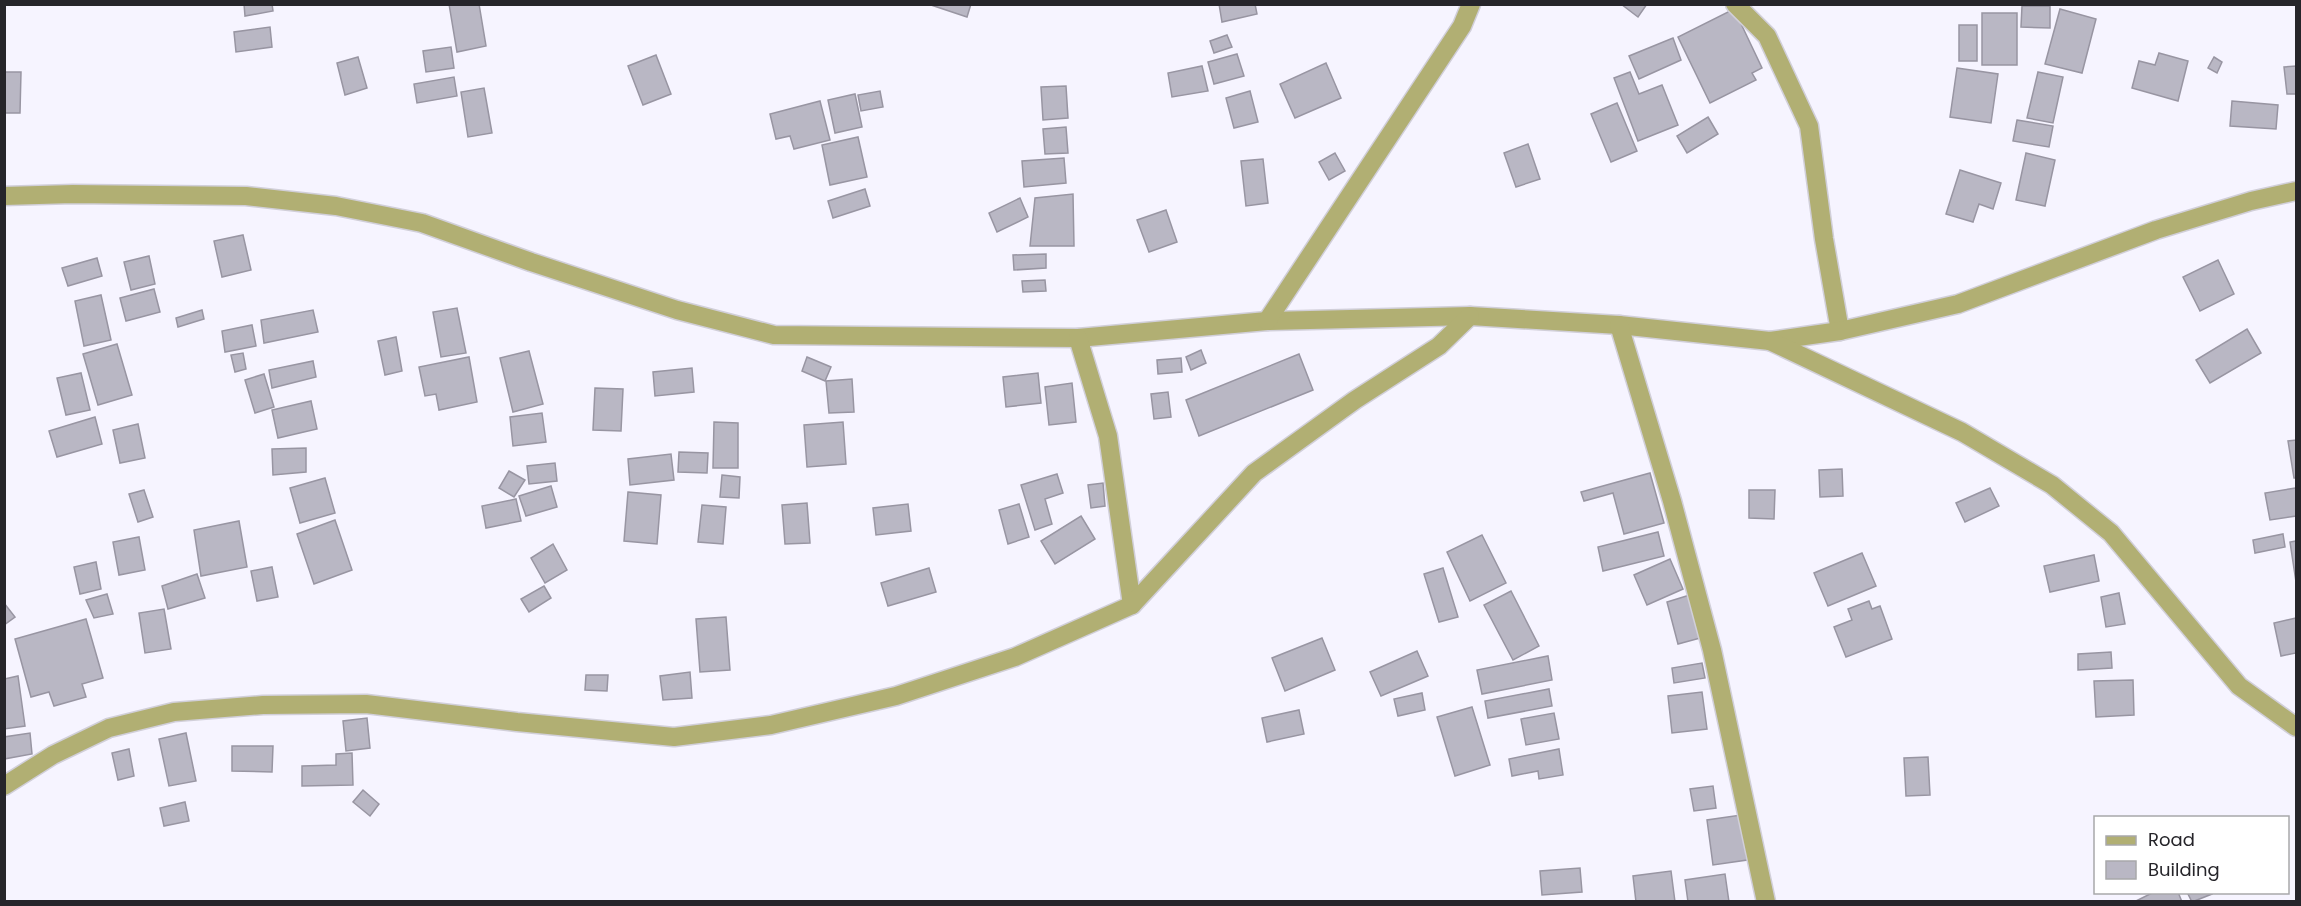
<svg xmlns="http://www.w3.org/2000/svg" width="2301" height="906" viewBox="0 0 2301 906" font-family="Poppins,sans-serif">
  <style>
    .building { fill: #b9b7c4; stroke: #9895a2; stroke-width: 1.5 }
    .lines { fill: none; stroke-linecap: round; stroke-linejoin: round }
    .minor-casing { stroke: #d1cfd9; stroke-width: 21 }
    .minor { stroke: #b1af73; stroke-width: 18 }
  </style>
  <rect width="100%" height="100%" fill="#f6f4ff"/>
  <!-- building -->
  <g class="building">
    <path d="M244,4H272L273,11L245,16Z"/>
    <path d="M449,4H479L486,46L457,52Z"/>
    <path d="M928,4H971L967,17Z"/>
    <path d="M1219,4H1255L1257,14L1222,22Z"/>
    <path d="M1621,4H1647L1638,17Z"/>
    <path d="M2022,6H2050V28L2021,27Z"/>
    <path d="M1734,9L1762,68L1752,73L1756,80L1710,103L1678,37Z"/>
    <path d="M2060,9L2096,19L2082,73L2045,64Z"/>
    <rect x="1982" y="13" width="35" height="52"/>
    <rect x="1959" y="25" width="18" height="36"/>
    <path d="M270,27L272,47L236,52L234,32Z"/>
    <path d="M1227,35L1232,47L1214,53L1210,41Z"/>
    <path d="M1673,38L1681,60L1639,79L1629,56Z"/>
    <path d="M451,47L454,68L426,72L423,51Z"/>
    <path d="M2159,53L2188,61L2178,101L2132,88L2139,61L2155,65Z"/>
    <path d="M1237,54L1244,76L1214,84L1208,62Z"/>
    <path d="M656,55L671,94L643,105L628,66Z"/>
    <path d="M358,57L367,88L345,95L337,63Z"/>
    <path d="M2214,57L2222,62L2217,73L2208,68Z"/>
    <path d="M1326,63L1341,98L1295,118L1280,84Z"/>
    <path d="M1202,66L1208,91L1172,97L1168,73Z"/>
    <path d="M2296,66V94H2287L2284,67Z"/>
    <path d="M1957,68L1998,74L1991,123L1950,117Z"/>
    <path d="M4,72H21L20,113H4Z"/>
    <path d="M1630,72L1639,94L1662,85L1678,125L1638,141L1614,78Z"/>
    <path d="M2038,72L2063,77L2053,123L2027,118Z"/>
    <path d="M454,77L457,96L417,103L414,84Z"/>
    <path d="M1066,86L1068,118L1043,120L1041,87Z"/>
    <path d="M484,88L492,133L468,137L461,92Z"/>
    <path d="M880,91L883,107L861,111L858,95Z"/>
    <path d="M1250,91L1258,122L1234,128L1226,98Z"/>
    <path d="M855,94L862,127L835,133L828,100Z"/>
    <path d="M820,101L830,140L794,149L790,136L776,139L770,114Z"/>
    <path d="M2232,101L2278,105L2276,129L2230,126Z"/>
    <path d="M1617,103L1637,151L1611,162L1591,114Z"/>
    <path d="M1708,117L1718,134L1687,153L1677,136Z"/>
    <path d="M2017,120L2053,126L2049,147L2013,141Z"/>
    <path d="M1066,127L1068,153L1045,154L1043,129Z"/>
    <path d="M858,137L867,177L830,185L822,145Z"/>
    <path d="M1528,144L1540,179L1516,187L1504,153Z"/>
    <path d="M1335,153L1345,171L1329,180L1319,162Z"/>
    <path d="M2026,153L2055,160L2045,206L2016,200Z"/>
    <path d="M1064,158L1066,183L1024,187L1022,161Z"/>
    <path d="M1263,159L1268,203L1246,206L1241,161Z"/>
    <path d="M1960,170L2001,183L1993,209L1979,204L1973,222L1946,214Z"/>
    <path d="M865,189L870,206L833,218L828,201Z"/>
    <path d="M1073,194L1074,246H1030L1035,198Z"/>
    <path d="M1020,198L1028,217L997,232L989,213Z"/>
    <path d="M1166,210L1177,242L1149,252L1137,220Z"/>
    <path d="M243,235L251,270L222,277L214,241Z"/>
    <path d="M1046,254V268L1014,270L1013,255Z"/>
    <path d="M149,256L155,284L131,290L124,262Z"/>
    <path d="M97,258L102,276L68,286L62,268Z"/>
    <path d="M2218,260L2234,294L2200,311L2183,277Z"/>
    <path d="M1045,280L1046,291L1023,292L1022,281Z"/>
    <path d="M154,289L160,312L126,321L120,298Z"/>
    <path d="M101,295L111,340L84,346L75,301Z"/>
    <path d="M457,308L466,353L441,357L433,312Z"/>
    <path d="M202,310L204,319L178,327L176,318Z"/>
    <path d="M313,310L318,332L264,343L261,320Z"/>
    <path d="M252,325L256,346L225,352L222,331Z"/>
    <path d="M2247,329L2261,353L2210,383L2196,360Z"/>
    <path d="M396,337L402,371L385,375L378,341Z"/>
    <path d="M117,344L132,395L98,405L83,354Z"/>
    <path d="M1201,350L1206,363L1191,370L1186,357Z"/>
    <path d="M529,351L543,404L513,412L500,358Z"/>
    <path d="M243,353L246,369L235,372L231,355Z"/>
    <path d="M1299,354L1313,390L1199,436L1186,400Z"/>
    <path d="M469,357L477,402L439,410L436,394L425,396L419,367Z"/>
    <path d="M807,357L831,367L825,381L802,371Z"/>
    <path d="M1181,358L1182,372L1158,374L1157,360Z"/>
    <path d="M313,361L316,377L272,388L269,370Z"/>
    <path d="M692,368L694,392L655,396L653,372Z"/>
    <path d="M81,373L90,410L66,415L57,378Z"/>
    <path d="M1038,373L1041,403L1006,407L1003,377Z"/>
    <path d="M264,374L274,407L255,413L245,380Z"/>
    <path d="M852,379L854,412L829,413L826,381Z"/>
    <path d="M1072,383L1076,422L1049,425L1045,387Z"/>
    <path d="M595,388L623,389L621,431L593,430Z"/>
    <path d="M1168,392L1171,417L1154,419L1151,394Z"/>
    <path d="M311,401L317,429L278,438L272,410Z"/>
    <path d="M542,413L546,442L513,446L510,417Z"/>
    <path d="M95,417L102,444L57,457L49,431Z"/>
    <path d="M714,422L738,423V468H713Z"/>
    <path d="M843,422L846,464L807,467L804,425Z"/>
    <path d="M138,424L145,458L120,463L113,430Z"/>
    <path d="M2296,440V478H2294L2288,441Z"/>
    <path d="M306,448V472L273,475L272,449Z"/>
    <path d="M679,452L708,453L707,473L678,472Z"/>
    <path d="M671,454L674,480L630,485L628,459Z"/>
    <path d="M555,463L557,481L529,484L527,466Z"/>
    <path d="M1842,469L1843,496L1820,497L1819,470Z"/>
    <path d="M509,471L525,480L514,497L499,488Z"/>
    <path d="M1650,473L1664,523L1624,534L1613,493L1584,501L1581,492Z"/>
    <path d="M1057,474L1063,493L1045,499L1052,524L1035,530L1021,485Z"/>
    <path d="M722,475L740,477L739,498L720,497Z"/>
    <path d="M325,478L335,513L300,523L290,488Z"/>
    <path d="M1103,483L1105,506L1091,508L1088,485Z"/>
    <path d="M551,486L557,507L526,516L519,496Z"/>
    <path d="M1990,488L1999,506L1965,522L1956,503Z"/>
    <path d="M2296,488V516L2270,520L2265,493Z"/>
    <path d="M144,490L153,517L138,522L129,494Z"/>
    <path d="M1749,490H1775L1774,519L1749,518Z"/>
    <path d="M628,492L661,495L657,544L624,541Z"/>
    <path d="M516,499L521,521L486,528L482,506Z"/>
    <path d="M807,503L810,543L785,544L782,505Z"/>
    <path d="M908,504L911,531L876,535L873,508Z"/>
    <path d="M1019,504L1029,537L1008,544L999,510Z"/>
    <path d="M702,505L726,507L723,544L698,542Z"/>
    <path d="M1081,516L1095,539L1055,564L1041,541Z"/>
    <path d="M335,520L352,570L314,584L297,534Z"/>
    <path d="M239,521L247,567L201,576L194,530Z"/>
    <path d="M1658,532L1664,556L1603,571L1598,547Z"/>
    <path d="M2283,534L2285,547L2255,553L2253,540Z"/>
    <path d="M1482,535L1506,583L1470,601L1447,552Z"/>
    <path d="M139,537L145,570L119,575L113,542Z"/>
    <path d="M2296,541V582L2290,542Z"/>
    <path d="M553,544L567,570L545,583L531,558Z"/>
    <path d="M1862,553L1876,586L1828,606L1814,573Z"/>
    <path d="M2094,555L2099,581L2050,592L2044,566Z"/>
    <path d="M1670,559L1683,589L1647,605L1634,575Z"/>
    <path d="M96,562L101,589L80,594L74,567Z"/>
    <path d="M272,567L278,597L257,601L251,571Z"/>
    <path d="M929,568L936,592L888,606L881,583Z"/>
    <path d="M1443,568L1458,617L1439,622L1424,574Z"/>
    <path d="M197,574L205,598L168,609L162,586Z"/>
    <path d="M544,586L551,598L529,612L521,599Z"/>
    <path d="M1511,591L1539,646L1513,660L1484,605Z"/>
    <path d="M2119,593L2125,624L2106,627L2101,597Z"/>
    <path d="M107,594L113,614L94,618L86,600Z"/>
    <path d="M1693,594L1704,637L1678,644L1667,602Z"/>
    <path d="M1869,601L1872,609L1880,606L1892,639L1846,657L1834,627L1852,620L1848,609Z"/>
    <path d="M4,603L15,617L4,625Z"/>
    <path d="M164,609L171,649L145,653L139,613Z"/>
    <path d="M726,617L730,670L700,672L696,619Z"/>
    <path d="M2296,618V653L2281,656L2274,623Z"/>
    <path d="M86,619L103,678L82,684L86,697L54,706L49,692L31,697L15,639Z"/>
    <path d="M1322,638L1335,670L1285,691L1272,658Z"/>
    <path d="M1417,651L1428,676L1381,696L1370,672Z"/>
    <path d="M2111,652L2112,668L2078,670V654Z"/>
    <path d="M1548,656L1552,680L1482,694L1477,670Z"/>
    <path d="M1702,663L1705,678L1674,683L1672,668Z"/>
    <path d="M690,672L692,698L663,700L660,676Z"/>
    <path d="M586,675H608L607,691L585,690Z"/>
    <path d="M18,676L25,726L4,729V679Z"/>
    <path d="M2133,680L2134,715L2096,717L2094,681Z"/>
    <path d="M1549,689L1552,706L1488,718L1485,701Z"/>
    <path d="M1702,692L1707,729L1672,733L1668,696Z"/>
    <path d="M1422,693L1425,710L1398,716L1394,699Z"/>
    <path d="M1472,707L1490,765L1455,776L1437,717Z"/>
    <path d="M1299,710L1304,734L1267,742L1262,718Z"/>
    <path d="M1554,713L1559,739L1526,745L1521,719Z"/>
    <path d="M367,718L370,748L346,751L343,721Z"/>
    <path d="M30,733L32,754L4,759V737Z"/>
    <path d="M186,733L196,781L169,786L159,739Z"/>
    <path d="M232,746H273L272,772L232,771Z"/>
    <path d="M129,749L134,776L118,780L112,753Z"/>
    <path d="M1559,749L1563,775L1539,779L1538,771L1512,776L1509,759Z"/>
    <path d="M352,753L353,785L302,786V766L336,765V754Z"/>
    <path d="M1928,757L1930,795L1906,796L1904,758Z"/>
    <path d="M1713,786L1716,808L1694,811L1690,789Z"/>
    <path d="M363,790L379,804L370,816L353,802Z"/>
    <path d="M185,802L189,821L164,826L160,808Z"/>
    <path d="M1741,815L1747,860L1713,865L1707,820Z"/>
    <path d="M1580,868L1582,892L1542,895L1540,871Z"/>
    <path d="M1671,871L1675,902H1636L1633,876Z"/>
    <path d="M1725,874L1729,902H1688L1685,880Z"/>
    <path d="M2154,892H2178L2182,902H2134Z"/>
    <path d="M2187,892H2211L2212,894L2192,902Z"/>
  </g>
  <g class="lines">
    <!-- minor casing -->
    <g class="minor-casing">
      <g id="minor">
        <path d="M1735,4L1767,36L1809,126L1824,239L1840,331"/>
        <path d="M4,196L73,194L246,196L336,206L422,223L531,262L677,310L774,335L1078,338L1267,321L1470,316L1619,325L1770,341L1840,331L1958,304L2156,230L2251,201L2296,191"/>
        <path d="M1267,321L1462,26L1471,4"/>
        <path d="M1619,325L1672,501L1712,650L1766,902"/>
        <path d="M1078,338L1108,436L1132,605"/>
        <path d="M1770,341L1962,432L2052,485L2111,533L2239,686L2296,727"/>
        <path d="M4,786L53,755L109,728L174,712L263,705L366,704L517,722L674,737L771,725L896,696L1015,657L1132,605L1254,473L1355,400L1439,346L1470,316"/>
      </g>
    </g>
    <!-- minor -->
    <use href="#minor" class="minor"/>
  </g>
  <!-- border -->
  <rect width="2301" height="906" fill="none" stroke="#26252a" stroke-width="12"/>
  <!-- legend -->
  <rect x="2094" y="816" width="195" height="78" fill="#ffffff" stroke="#a8a8aa" stroke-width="1.5"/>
  <rect x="2106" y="836" width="30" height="9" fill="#b1af73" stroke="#a8a8aa" stroke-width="1.5"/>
  <text x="2148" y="846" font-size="18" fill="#26252a">Road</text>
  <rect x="2106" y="861" width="30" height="18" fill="#b9b7c4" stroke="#a8a8aa" stroke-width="1.5"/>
  <text x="2148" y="876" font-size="18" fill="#26252a">Building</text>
</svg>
